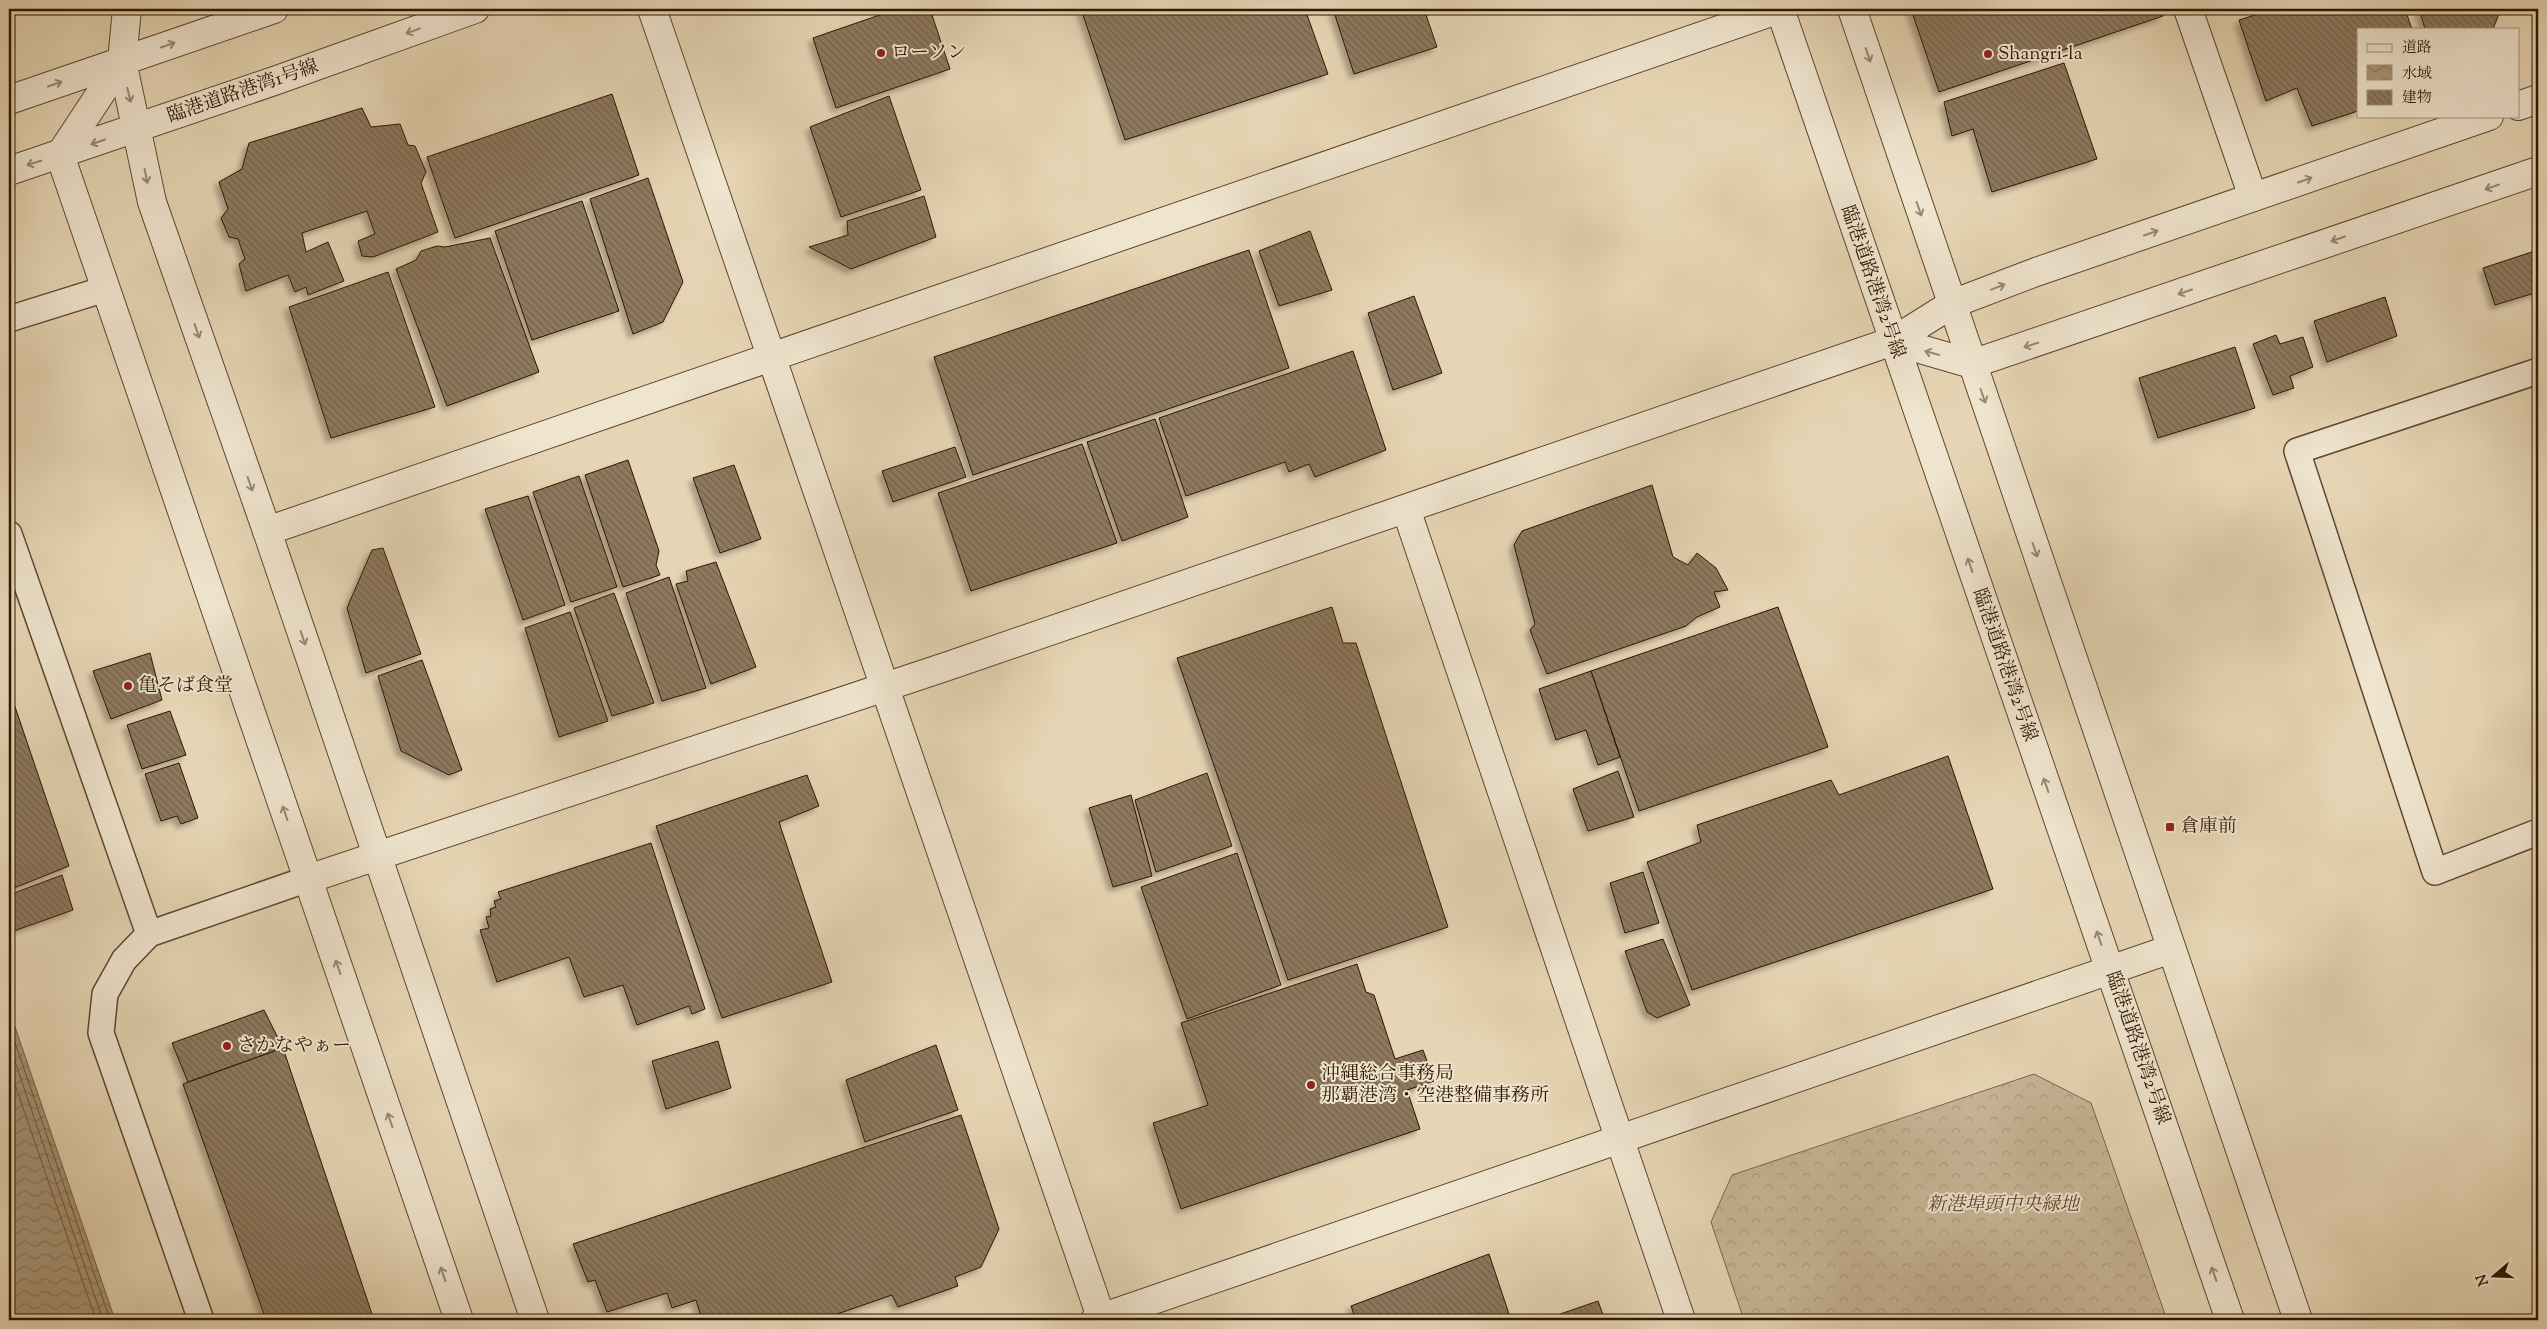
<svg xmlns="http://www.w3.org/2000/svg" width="2547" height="1329" viewBox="0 0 2547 1329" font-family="'Sorts Mill Goudy','Noto Serif JP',serif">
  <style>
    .forest { fill: url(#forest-crowns); stroke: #7b664c }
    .water { fill: url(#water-waves); stroke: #786248 }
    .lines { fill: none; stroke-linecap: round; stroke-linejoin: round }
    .shore { stroke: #6c553c; stroke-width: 1 }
    .building { fill: url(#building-back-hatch); stroke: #2f1602; filter: url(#shadow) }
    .service-casing { stroke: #5d462e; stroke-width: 28 }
    .minor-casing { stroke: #5d462e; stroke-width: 30 }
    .tertiary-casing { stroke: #5d462e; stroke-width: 30 }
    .service { stroke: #efe4ce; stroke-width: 25 }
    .minor { stroke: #efe4ce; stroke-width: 28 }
    .tertiary { stroke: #efe4ce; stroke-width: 28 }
    .oneway { stroke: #998772 }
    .poi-dot { fill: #8f2418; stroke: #efe4ce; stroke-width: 2 }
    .labels { text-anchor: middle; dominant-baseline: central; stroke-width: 4; stroke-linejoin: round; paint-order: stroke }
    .poi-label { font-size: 19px; fill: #2f1602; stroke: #efe4ce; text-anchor: start }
    .street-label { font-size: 19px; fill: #2f1602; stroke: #efe4ce }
    .park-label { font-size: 19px; font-style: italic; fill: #5d462e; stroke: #efe4ce }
  </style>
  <defs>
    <pattern id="forest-crowns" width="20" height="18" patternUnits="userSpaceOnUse" patternTransform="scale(1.25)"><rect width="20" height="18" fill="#c7b596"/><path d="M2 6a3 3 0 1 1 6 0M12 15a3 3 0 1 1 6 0" fill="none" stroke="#ab9b80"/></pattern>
    <pattern id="water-waves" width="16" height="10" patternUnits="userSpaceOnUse" patternTransform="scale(1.25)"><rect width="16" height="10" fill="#a89477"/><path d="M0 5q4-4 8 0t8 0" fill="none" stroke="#89785f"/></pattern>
    <pattern id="building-back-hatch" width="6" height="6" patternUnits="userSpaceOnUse" patternTransform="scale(1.25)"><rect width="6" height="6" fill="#8e795f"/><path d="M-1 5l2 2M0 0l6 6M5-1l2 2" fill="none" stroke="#74624c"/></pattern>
    <filter id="shadow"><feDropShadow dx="-4.5" dy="4.5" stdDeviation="2.5" flood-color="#0004"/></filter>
  </defs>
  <rect width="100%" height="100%" fill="#e6d5b4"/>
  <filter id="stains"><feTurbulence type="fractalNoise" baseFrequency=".004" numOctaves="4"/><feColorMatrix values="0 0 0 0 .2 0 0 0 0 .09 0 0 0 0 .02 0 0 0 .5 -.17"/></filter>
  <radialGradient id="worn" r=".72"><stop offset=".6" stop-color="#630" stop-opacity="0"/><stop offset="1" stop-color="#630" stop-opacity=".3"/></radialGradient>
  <!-- forest -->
  <path class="forest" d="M2034,1074L2091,1103L2167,1320H1744L1711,1222L1732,1175Z"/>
  <!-- water -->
  <path class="water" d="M9,1009L115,1320H9Z"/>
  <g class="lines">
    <!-- shore -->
    <g class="shore">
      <path d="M9,1025L110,1320"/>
      <path d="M9,1044L103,1320"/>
      <path d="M9,1067L96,1320"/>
    </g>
  </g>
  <!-- building -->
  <g class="building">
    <path d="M897,9H930L950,69L836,108L813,38Z"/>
    <path d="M1081,9H1305L1328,74L1125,140Z"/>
    <path d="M1333,9H1424L1437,47L1354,74Z"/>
    <path d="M1911,9H2160L2163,16L1939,92Z"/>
    <path d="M2274,9H2405L2412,29H2358V111L2312,126L2297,88L2266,101L2239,20Z"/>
    <path d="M2419,9H2498L2499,14L2493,29H2425Z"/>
    <path d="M2064,63L2097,159L1992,192L1973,129L1952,136L1944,102Z"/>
    <path d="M612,94L639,175L455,238L427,157Z"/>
    <path d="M889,96L921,190L841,217L810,127Z"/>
    <path d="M362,108L371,127L400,124L408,145L415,146L426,172L421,183L438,232L373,257L362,256L358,241L375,234L367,211L302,233L306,252L328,242L344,281L308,295L306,287L295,292L288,275L246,291L239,264L245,259L238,239L229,237L221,218L228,209L219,182L242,169L249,143Z"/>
    <path d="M648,178L683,282L663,322L633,334L590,199Z"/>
    <path d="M924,196L936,237L851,269L809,247L848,235L847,221Z"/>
    <path d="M582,201L619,311L532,340L495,231Z"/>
    <path d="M1310,231L1332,290L1279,306L1259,251Z"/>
    <path d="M490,238L539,372L447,406L396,269L416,260L421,251L437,246L445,247Z"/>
    <path d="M1249,250L1289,368L973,475L934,357Z"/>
    <path d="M2538,250V292L2495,305L2483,268Z"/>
    <path d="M388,272L435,407L331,438L289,307Z"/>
    <path d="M1414,296L1442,373L1393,390L1368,313Z"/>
    <path d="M2385,297L2397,336L2327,362L2314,321Z"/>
    <path d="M2276,335L2280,344L2303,337L2313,367L2290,376L2294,388L2273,395L2253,344Z"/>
    <path d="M2235,347L2255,408L2158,438L2139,378Z"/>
    <path d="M1353,351L1386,450L1315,477L1309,464L1289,472L1285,462L1186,496L1159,418Z"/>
    <path d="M1155,419L1188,517L1122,541L1087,442Z"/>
    <path d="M1082,444L1117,543L971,591L938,493Z"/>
    <path d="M955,447L966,477L893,502L882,471Z"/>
    <path d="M628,460L659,551L656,565L660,575L623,587L585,475Z"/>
    <path d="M734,465L761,539L720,553L693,478Z"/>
    <path d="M579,476L617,587L571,602L533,492Z"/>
    <path d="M1652,485L1673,557L1688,565L1697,553L1716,568L1728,590L1714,592L1720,607L1697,617L1686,626L1547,674L1530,630L1535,624L1514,545L1522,531Z"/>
    <path d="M528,496L565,605L523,620L485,509Z"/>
    <path d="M383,548L421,654L366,673L347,608L372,550Z"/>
    <path d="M716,562L756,667L711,684L676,584L688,581L686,571Z"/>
    <path d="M669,577L706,688L662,701L626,593Z"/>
    <path d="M614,593L654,703L612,716L574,608Z"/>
    <path d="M1332,607L1343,643H1356L1448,927L1288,980L1177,658Z"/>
    <path d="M1778,607L1828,747L1639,811L1591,671Z"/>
    <path d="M570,612L608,721L559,737L525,628Z"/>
    <path d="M150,653L162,700L111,719L93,671Z"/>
    <path d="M422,660L462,770L449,775L401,751L378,676Z"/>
    <path d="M1591,671L1620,757L1598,765L1586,730L1556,740L1539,689Z"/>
    <path d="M9,689L69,866L9,890Z"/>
    <path d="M170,711L186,755L142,769L127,725Z"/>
    <path d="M1948,756L1993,889L1692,990L1647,862L1701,842L1697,825L1831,780L1839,795Z"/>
    <path d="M179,763L198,818L181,824L177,816L161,821L145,774Z"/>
    <path d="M1618,771L1634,817L1588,831L1573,789Z"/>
    <path d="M1207,773L1232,846L1156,872L1135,800Z"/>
    <path d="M807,775L819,806L779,822L832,982L722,1018L656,826Z"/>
    <path d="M1131,795L1152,876L1113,887L1089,808Z"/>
    <path d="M651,843L705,1009L692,1014L689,1006L637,1025L623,985L584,997L569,957L497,982L480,930L489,928L486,917L491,916L490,909L496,907L494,901L501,899L498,892Z"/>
    <path d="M1237,853L1281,985L1187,1019L1141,887Z"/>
    <path d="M1643,872L1659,923L1625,933L1610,883Z"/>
    <path d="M62,875L73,910L11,932L9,925V895Z"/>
    <path d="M1663,939L1690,1005L1657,1018L1647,1012L1625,951Z"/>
    <path d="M1357,964L1366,992L1374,995L1395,1059L1423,1050L1434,1081L1407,1090L1420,1129L1181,1209L1153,1123L1208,1105L1181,1023Z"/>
    <path d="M264,1010L283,1048L188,1082L172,1043Z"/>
    <path d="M718,1041L731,1088L666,1109L652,1061Z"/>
    <path d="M936,1045L958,1110L865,1142L846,1080Z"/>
    <path d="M283,1048L374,1320H266L183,1084Z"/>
    <path d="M961,1115L999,1229L981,1267L955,1277L958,1286L898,1307L892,1295L820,1320H702L696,1300L672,1308L667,1293L607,1312L595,1280L588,1282L573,1244Z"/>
    <path d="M1489,1254L1511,1320H1356L1351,1306Z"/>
    <path d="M1598,1301L1605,1320H1543Z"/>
  </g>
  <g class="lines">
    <!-- service casing -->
    <g class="service-casing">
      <g id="service">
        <path d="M9,319L105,289"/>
        <path d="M2538,371L2297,451L2435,872L2538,832"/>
        <path d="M9,534L149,934L308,879"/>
        <path d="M149,934L124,960L105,994L101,1033L201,1320"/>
      </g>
    </g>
    <!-- minor casing -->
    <g class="minor-casing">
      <path id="minor" d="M2188,9L2253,197"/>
    </g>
    <!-- tertiary casing -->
    <g class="tertiary-casing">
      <g id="tertiary">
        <path d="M127,9L122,61L152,202L267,531L535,1320"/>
        <path d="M652,9L1102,1320"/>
        <path d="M1780,9L2230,1320"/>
        <path d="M1852,9L2298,1320"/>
        <path d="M9,100L274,9"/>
        <path d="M2518,106L2538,99"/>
        <path d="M60,155L459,1320"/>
        <path d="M60,155L122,61"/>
        <path d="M9,171L277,80L475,9"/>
        <path d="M1893,341L1972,364L2538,171"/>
        <path d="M1406,509L1681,1320"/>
        <path d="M267,531L1780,9"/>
        <path d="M308,879L948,666L1893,341L1952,304L2036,272L2489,116"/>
        <path d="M1095,1320L2171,949"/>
      </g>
    </g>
    <!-- service -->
    <use href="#service" class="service"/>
    <!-- minor -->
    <use href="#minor" class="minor"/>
    <!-- tertiary -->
    <use href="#tertiary" class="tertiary"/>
  </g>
  <!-- one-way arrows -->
  <defs><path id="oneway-shaft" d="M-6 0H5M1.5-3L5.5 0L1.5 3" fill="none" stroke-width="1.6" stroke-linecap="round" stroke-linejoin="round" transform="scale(1.25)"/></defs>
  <g class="oneway">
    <use href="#oneway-shaft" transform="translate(413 31) rotate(160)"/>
    <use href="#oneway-shaft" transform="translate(168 45) rotate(-19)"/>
    <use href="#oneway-shaft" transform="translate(1868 55) rotate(71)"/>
    <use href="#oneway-shaft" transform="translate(55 84) rotate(-19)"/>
    <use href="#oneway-shaft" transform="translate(129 95) rotate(77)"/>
    <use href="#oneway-shaft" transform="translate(98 142) rotate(161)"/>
    <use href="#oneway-shaft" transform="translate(34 163) rotate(163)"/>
    <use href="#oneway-shaft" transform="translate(146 176) rotate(79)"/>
    <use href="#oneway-shaft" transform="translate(2305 180) rotate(-19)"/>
    <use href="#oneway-shaft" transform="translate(2492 187) rotate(161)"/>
    <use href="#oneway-shaft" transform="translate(1919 209) rotate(71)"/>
    <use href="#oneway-shaft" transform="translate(2151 233) rotate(-19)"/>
    <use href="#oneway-shaft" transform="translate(2338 239) rotate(161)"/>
    <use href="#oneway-shaft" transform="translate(1998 287) rotate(-21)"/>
    <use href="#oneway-shaft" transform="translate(2185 292) rotate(161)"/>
    <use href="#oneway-shaft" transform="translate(197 331) rotate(71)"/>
    <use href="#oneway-shaft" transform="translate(2031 345) rotate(162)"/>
    <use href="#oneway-shaft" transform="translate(1932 353) rotate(-164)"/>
    <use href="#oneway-shaft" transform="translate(1983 396) rotate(71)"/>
    <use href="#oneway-shaft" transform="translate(250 484) rotate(71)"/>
    <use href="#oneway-shaft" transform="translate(2035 550) rotate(71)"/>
    <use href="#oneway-shaft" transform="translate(1970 565) rotate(-109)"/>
    <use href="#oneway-shaft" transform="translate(303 638) rotate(71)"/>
    <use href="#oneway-shaft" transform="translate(2046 785) rotate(-109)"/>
    <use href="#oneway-shaft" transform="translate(285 813) rotate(-109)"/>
    <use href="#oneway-shaft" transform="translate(2099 938) rotate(-109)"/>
    <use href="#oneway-shaft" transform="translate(338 967) rotate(-109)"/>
    <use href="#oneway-shaft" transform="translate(390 1120) rotate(-109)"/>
    <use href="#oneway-shaft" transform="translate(443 1274) rotate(-109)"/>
    <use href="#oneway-shaft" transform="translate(2214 1274) rotate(-109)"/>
  </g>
  <!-- markers -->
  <g class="poi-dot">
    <circle cx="881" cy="53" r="5"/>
    <circle cx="1988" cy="54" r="5"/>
    <circle cx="128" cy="686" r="5"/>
    <rect x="2165" y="822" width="10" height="10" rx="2.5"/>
    <circle cx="227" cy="1046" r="5"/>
    <circle cx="1311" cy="1085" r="5"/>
  </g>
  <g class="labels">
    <!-- poi labels -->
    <g class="poi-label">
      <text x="891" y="53">ローソン</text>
      <text x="1998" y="54">Shangri-la</text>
      <text x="138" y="686">亀そば食堂</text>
      <text x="2180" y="827">倉庫前</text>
      <text x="237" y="1046">さかなやぁー</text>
      <text x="1321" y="1074">沖縄総合事務局<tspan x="1321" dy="22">那覇港湾・空港整備事務所</tspan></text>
    </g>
    <!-- street labels -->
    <g class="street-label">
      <text transform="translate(243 92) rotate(-19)">臨港道路港湾1号線</text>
      <text transform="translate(1872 282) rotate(71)">臨港道路港湾2号線</text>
      <text transform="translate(2004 665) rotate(71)">臨港道路港湾2号線</text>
      <text transform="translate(2137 1048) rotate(71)">臨港道路港湾2号線</text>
    </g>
    <!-- park labels -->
    <g class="park-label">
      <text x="2003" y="1205">新港埠頭中央緑地</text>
    </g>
  </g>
  <!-- margin -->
  <rect width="2547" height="1329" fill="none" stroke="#e6d5b4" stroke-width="30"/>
  <rect x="10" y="10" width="2527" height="1309" fill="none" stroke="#2f1602" stroke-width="2.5"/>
  <rect x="15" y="15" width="2517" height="1299" fill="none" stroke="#2f1602"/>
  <!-- legend -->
  <rect x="2357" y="28" width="162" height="90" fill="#efe4ce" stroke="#a2927c"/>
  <rect x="2367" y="44" width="25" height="8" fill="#efe4ce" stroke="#a2927c"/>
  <text x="2402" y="52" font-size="15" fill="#2f1602">道路</text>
  <rect x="2367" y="65" width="25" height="15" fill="url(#water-waves)" stroke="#a2927c"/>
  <text x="2402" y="78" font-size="15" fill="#2f1602">水域</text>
  <rect x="2367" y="90" width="25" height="15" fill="url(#building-back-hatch)" stroke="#a2927c"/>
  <text x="2402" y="102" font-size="15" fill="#2f1602">建物</text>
  <!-- north arrow -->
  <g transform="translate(2494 1276) rotate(251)" stroke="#efe4ce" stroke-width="4" paint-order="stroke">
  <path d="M0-4L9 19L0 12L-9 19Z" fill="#2f1602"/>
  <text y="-8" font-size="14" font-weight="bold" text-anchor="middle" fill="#2f1602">N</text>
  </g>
  <rect width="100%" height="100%" filter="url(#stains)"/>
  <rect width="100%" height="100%" fill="url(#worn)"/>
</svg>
